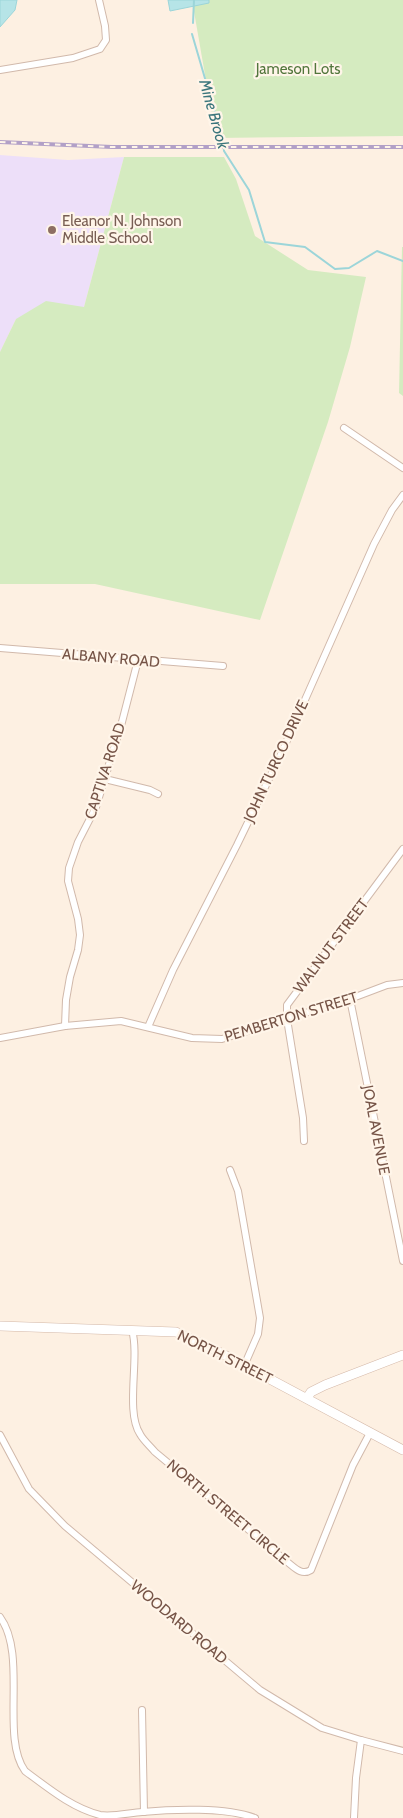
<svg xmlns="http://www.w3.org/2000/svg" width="403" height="1818" viewBox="0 0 403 1818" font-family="Cabin,sans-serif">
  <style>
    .education { fill: #eddff9 }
    .green { fill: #d5ebc0 }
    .water { fill: #b6e4e7; stroke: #9cd5d9 }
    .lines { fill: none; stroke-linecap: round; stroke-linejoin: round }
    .stream { stroke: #9cd5d9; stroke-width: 2 }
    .street-casing { stroke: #d1b9ab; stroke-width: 8 }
    .secondary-casing { stroke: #d4b8a8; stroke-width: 10 }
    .street { stroke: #fff; stroke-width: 6 }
    .secondary { stroke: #fff; stroke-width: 9 }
    .rail-casing { stroke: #b2a0c7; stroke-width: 4 }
    .rail { stroke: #fff5e9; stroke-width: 2; stroke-dasharray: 5.5; stroke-linecap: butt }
    .education-dot { fill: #8d6e63; stroke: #fff5e9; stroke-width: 2 }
    .labels { text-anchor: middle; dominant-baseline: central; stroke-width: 4.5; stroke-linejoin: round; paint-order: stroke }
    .park-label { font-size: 15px; fill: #52763c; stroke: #fff5e9 }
    .education-label { font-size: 15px; fill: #785e54; stroke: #fff5e9; text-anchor: start }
    .street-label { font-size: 15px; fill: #765447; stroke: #fff5e9 }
    .water-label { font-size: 16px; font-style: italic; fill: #3b767c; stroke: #fff5e9 }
  </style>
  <rect width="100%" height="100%" fill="#fdf0e2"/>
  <!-- education -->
  <path class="education" d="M0,155L68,160L124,157L84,307L16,319L0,352Z"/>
  <!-- green -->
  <g class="green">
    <path d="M192,0H403V136L216,138Z"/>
    <path d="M124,157H224L236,179L255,236L308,270L366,277L350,347L328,422L260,620L95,584H0V352L16,319L46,301L84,307Z"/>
    <path d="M402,247H403V396L399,393Z"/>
  </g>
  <!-- water -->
  <g class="water">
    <path d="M0,0H17L15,10L0,27Z"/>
    <path d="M168,0H209V3L170,11Z"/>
  </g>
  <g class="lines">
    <!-- stream -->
    <g class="stream">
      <path d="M193,23L194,0"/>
      <path d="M192,34L223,140L224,151L249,190L265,242L305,247L335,269L349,268L377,251L403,261"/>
    </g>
    <!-- street casing -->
    <g class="street-casing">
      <g id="street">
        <path d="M0,70L73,58L100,49L106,40L105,26L99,0"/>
        <path d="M344,428L403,468"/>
        <path d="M0,648L223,666"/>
        <path d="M105,779L150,790L158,794"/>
        <path d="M350,999L403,1261"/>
        <path d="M65,1026L66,1000L70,977L78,950L80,935L78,919L68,881L69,868L78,842L96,807L122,722L138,660"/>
        <path d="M148,1027L173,970L237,845L281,754L374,544L392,510L403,495"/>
        <path d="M0,1038L65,1026L121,1021L192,1038L222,1039L350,999L387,985L403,983"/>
        <path d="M304,1141L303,1118L287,1019V1005L403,849"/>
        <path d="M230,1170L238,1191L260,1318L258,1334L244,1366"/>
        <path d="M132,1330C140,1358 125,1411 140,1434C143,1440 150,1446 155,1452L291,1565C297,1570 303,1575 311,1570L353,1465L370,1433"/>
        <path d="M0,1435L29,1489L65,1526L260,1690L322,1728L361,1740L403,1751"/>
        <path d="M0,1617C28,1655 0,1737 25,1771C48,1788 72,1808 100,1815C113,1817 129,1813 142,1812C173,1809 226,1807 255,1818"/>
        <path d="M142,1710L144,1812"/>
        <path d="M354,1818L356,1778L361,1740"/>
      </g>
    </g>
    <!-- secondary casing -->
    <g class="secondary-casing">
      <g id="secondary">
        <path d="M0,1326L176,1332L217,1351L403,1450"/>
        <path d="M307,1398L311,1392L325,1385L403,1355"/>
      </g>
    </g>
    <!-- street -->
    <use href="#street" class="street"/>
    <!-- secondary -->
    <use href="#secondary" class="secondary"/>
    <!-- rail casing -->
    <g class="rail-casing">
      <path id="rail" d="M0,142L112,147H403"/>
    </g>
    <!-- rail -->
    <use href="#rail" class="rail"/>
  </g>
  <!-- markers -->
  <circle class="education-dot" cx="52" cy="230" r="5"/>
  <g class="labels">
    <!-- park labels -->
    <g class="park-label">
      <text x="298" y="69">Jameson Lots</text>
    </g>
    <!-- education labels -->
    <g class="education-label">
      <text x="62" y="221">Eleanor N. Johnson<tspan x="62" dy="17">Middle School</tspan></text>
    </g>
    <!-- street labels -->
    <g class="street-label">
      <text transform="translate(111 658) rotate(5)">ALBANY ROAD</text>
      <text transform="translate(276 761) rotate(-65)">JOHN TURCO DRIVE</text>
      <text transform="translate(105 771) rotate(-72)">CAPTIVA ROAD</text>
      <text transform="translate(331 946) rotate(-53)">WALNUT STREET</text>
      <text transform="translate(291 1017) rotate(-17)">PEMBERTON STREET</text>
      <text transform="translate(376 1130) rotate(79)">JOAL AVENUE</text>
      <text transform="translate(225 1357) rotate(26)">NORTH STREET</text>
      <text transform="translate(228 1512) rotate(40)">NORTH STREET CIRCLE</text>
      <text transform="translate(179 1622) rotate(40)">WOODARD ROAD</text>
    </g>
    <!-- water labels -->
    <g class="water-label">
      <text transform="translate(214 114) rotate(74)">Mine Brook</text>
    </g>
  </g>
</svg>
